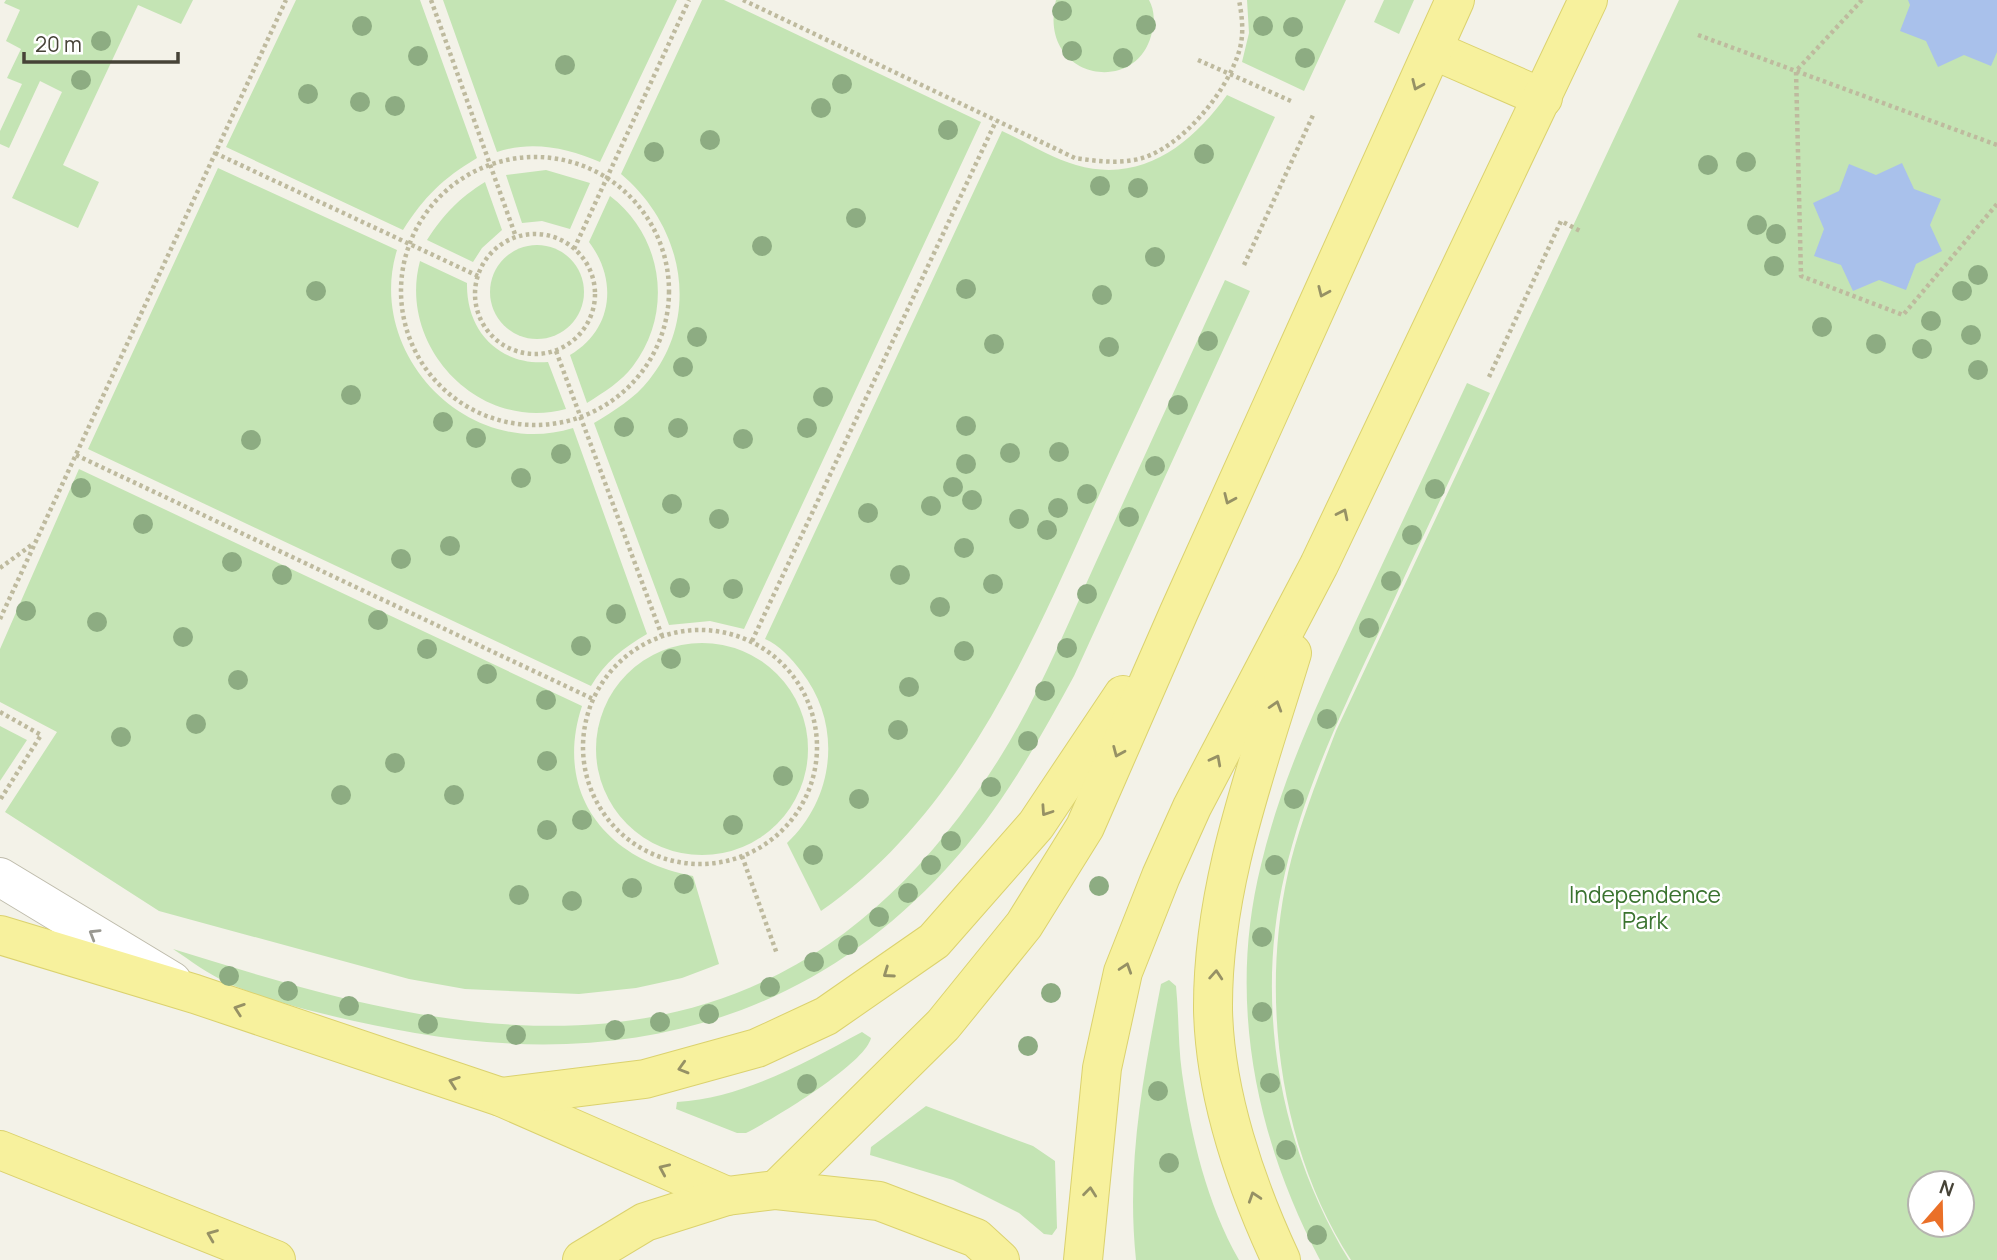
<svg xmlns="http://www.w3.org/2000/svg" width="1997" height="1260" viewBox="0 0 1997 1260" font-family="Manrope,sans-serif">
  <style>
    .green { fill: #c4e4b4; fill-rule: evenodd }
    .water { fill: #a9c1eb }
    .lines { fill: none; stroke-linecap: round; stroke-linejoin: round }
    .minor-casing { stroke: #bebbab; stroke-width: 40 }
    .primary-casing { stroke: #dbd26e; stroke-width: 40 }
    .path { stroke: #beba9e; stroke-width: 4.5; stroke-dasharray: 3.5 3.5; stroke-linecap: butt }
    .minor { stroke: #fff; stroke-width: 38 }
    .primary { stroke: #f7f19d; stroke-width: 38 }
    .tree { fill: #8dac82 }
    .oneway { stroke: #969165 }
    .oneway2 { stroke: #999891 }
    .labels { text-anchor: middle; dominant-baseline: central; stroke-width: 5; stroke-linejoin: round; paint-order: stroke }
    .park-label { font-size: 23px; fill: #3a732f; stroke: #fff }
  </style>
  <rect width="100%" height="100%" fill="#f3f2e8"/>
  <!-- green -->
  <g class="green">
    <path d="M6,0H193L181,24L138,5L63,165L99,182L78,228L12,198L62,92L40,81L9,148L0,144V131L22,84L7,78L21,49L6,41L20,10L4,3Z"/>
    <path d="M296,0H420L477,158C442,179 425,196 403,230L226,147Z"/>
    <path d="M443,0H677L600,162C568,148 532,140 497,152Z"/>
    <path d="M702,0H724L981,122L744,629L710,621L669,625L594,423C614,411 635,398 649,380C702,314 682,225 621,174Z"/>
    <path d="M1056,0H1149C1155,11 1155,24 1151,36C1134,97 1037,78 1056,0Z"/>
    <path d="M1247,0H1346L1304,91L1242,62L1249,33Z"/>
    <path d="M1384,0H1414L1399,34L1374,22Z"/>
    <path d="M1679,0H1997V1260H1351C1280,1151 1260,999 1288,873C1299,825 1318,778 1336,731ZM1920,1183H1962V1225H1920Z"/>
    <path d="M1227,95L1275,117C1221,234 1166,352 1111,469C1038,627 970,808 821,911L787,843C835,798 843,724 801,671C792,659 779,645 765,639L1002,131C1026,142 1051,158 1076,165C1141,184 1191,145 1227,95Z"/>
    <path d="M218,168L397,250C365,354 468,461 573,428L647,634C623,648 605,662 591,686L88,449Z"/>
    <path d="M546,170L590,183L570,229L542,221L522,223L506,175Z"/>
    <path d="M485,182L502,230L482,248L473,262L427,240C443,215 459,198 485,182Z"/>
    <path d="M610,196C663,236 674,312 633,366C621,382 604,392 587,403L570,355C613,330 618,280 589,242Z"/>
    <circle cx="537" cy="292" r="47"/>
    <path d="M420,261L467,283C466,332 500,366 548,362L566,409C479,433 397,346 420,261Z"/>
    <path d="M1225,280L1250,291L1074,676C1037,744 999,812 946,869C803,1025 619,1068 415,1033C359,1023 278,1006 228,983C208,974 191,961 173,949C286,984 397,1019 517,1025C735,1036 884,941 999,759C1038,697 1066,628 1096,562C1139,468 1182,374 1225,280Z"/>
    <path d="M1467,383L1490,393C1454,471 1417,549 1381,628C1344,707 1305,787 1285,873C1254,1004 1279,1146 1349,1260H1320C1256,1139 1227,1001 1261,865C1281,780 1318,702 1355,623C1392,543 1430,463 1467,383Z"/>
    <path d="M79,469L582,706C553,794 607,860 693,876L719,964L682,978L636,988L579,994L465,989L409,979L159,911L5,812L57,732L0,702V649Z"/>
    <circle cx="702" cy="749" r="106"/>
    <path d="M0,726L27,740L0,781Z"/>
    <path d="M1169,980L1176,986C1179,1015 1178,1045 1182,1073C1191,1136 1207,1204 1239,1260H1136C1126,1164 1143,1078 1161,984Z"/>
    <path d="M862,1032L871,1038C865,1064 772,1120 746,1133H737L676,1109L677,1102C744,1098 804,1063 862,1032Z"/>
    <path d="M926,1106L1033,1146L1055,1161L1057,1228L1052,1235L1044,1234L1019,1213L953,1180L870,1155L871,1147Z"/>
  </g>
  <!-- water -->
  <g class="water">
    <path d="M1908,0H1997V52L1991,66L1964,55L1938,67L1926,41L1900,31L1910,5Z"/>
    <path d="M1902,163L1914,189L1941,199L1930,225L1942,251L1916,264L1906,290L1879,280L1853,291L1841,265L1814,256L1824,229L1813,203L1839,191L1849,164L1876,175Z"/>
  </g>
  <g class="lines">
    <!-- minor casing -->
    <g class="minor-casing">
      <path id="minor" d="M0,877L172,981"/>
    </g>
    <!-- primary casing -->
    <g class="primary-casing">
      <g id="primary">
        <path d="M1433,50L1543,98"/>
        <path d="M0,935L195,994L501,1097L727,1196"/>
        <path d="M501,1097L645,1079L757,1048L826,1016L934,941L1036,825L1123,695"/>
        <path d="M0,1150L276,1260"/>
        <path d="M776,1190L943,1025L1024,925L1085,827L1179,612L1455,0"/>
        <path d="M582,1260L645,1222L727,1196L776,1190L879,1201L976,1238L1000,1260"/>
        <path d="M1083,1260L1102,1068L1123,972L1161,876L1192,807L1319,565L1588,0"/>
        <path d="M1281,1260C1246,1185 1215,1094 1213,1010C1212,886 1257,769 1292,653"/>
      </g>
    </g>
    <!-- path -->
    <g class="path">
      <path d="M431,0L516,237"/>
      <path d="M743,0L1075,158C1096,161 1117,164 1139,159C1182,148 1229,90 1240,48C1244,32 1242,16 1239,0"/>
      <path d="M1862,0L1796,71L1801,276L1903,315L1997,204"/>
      <path d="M1698,35L1997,145"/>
      <path d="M1198,60L1291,101"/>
      <path d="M215,153L478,276"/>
      <circle cx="535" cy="291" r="134"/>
      <circle cx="535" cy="294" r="60"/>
      <path d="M574,249L689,0"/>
      <path d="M1244,265L1314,113"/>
      <path d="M556,351L662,636"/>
      <path d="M1489,377L1561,221L1582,232"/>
      <path d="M76,455L593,699"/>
      <path d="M0,568L33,544"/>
      <path d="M0,619L286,0"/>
      <circle cx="700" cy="747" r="117"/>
      <path d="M752,641L996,121"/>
      <path d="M0,712L41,735L0,800"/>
      <path d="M742,856L777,954"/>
    </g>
    <!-- minor -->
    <use href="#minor" class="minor"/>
    <!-- primary -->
    <use href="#primary" class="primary"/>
  </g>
  <!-- trees -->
  <g class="tree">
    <circle cx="1062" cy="11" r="10"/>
    <circle cx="1146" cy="25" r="10"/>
    <circle cx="362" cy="26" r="10"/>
    <circle cx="1263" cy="26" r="10"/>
    <circle cx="1293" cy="27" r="10"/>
    <circle cx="101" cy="41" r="10"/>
    <circle cx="1072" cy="51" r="10"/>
    <circle cx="418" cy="56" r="10"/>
    <circle cx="1123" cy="58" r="10"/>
    <circle cx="1305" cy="58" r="10"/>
    <circle cx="565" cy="65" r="10"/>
    <circle cx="81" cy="80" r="10"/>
    <circle cx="842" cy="84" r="10"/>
    <circle cx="308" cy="94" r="10"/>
    <circle cx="360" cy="102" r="10"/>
    <circle cx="395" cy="106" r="10"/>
    <circle cx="821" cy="108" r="10"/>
    <circle cx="948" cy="130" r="10"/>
    <circle cx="710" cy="140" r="10"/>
    <circle cx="654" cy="152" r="10"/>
    <circle cx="1204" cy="154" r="10"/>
    <circle cx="1746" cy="162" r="10"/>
    <circle cx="1708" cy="165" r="10"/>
    <circle cx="1100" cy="186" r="10"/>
    <circle cx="1138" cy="188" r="10"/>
    <circle cx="856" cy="218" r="10"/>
    <circle cx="1757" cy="225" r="10"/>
    <circle cx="1776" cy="234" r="10"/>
    <circle cx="762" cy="246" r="10"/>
    <circle cx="1155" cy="257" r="10"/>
    <circle cx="1774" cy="266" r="10"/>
    <circle cx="1978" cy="275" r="10"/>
    <circle cx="966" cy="289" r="10"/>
    <circle cx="316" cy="291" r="10"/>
    <circle cx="1962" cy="291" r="10"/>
    <circle cx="1102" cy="295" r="10"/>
    <circle cx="1931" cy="321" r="10"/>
    <circle cx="1822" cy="327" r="10"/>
    <circle cx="1971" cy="335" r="10"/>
    <circle cx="697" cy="337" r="10"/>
    <circle cx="1208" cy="341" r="10"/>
    <circle cx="994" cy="344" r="10"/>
    <circle cx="1876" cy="344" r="10"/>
    <circle cx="1109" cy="347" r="10"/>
    <circle cx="1922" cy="349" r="10"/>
    <circle cx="683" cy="367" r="10"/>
    <circle cx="1978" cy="370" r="10"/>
    <circle cx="351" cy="395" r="10"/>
    <circle cx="823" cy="397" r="10"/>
    <circle cx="1178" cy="405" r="10"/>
    <circle cx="443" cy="422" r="10"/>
    <circle cx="966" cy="426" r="10"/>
    <circle cx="624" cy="427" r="10"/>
    <circle cx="678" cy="428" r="10"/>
    <circle cx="807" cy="428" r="10"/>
    <circle cx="476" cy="438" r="10"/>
    <circle cx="743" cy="439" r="10"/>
    <circle cx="251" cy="440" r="10"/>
    <circle cx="1059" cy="452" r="10"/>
    <circle cx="1010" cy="453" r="10"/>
    <circle cx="561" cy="454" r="10"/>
    <circle cx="966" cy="464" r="10"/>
    <circle cx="1155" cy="466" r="10"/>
    <circle cx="521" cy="478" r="10"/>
    <circle cx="953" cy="487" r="10"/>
    <circle cx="81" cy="488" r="10"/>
    <circle cx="1435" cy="489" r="10"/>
    <circle cx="1087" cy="494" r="10"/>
    <circle cx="972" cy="500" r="10"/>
    <circle cx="672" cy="504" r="10"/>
    <circle cx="931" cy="506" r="10"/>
    <circle cx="1058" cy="508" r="10"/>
    <circle cx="868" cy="513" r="10"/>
    <circle cx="1129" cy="517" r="10"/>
    <circle cx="719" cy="519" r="10"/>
    <circle cx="1019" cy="519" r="10"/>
    <circle cx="143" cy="524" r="10"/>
    <circle cx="1047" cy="530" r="10"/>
    <circle cx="1412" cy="535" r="10"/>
    <circle cx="450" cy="546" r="10"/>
    <circle cx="964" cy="548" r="10"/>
    <circle cx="401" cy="559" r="10"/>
    <circle cx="232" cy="562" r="10"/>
    <circle cx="282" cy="575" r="10"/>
    <circle cx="900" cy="575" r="10"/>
    <circle cx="1391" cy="581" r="10"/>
    <circle cx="993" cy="584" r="10"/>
    <circle cx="680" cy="588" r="10"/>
    <circle cx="733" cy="589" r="10"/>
    <circle cx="1087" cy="594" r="10"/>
    <circle cx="940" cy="607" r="10"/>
    <circle cx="26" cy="611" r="10"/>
    <circle cx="616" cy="614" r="10"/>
    <circle cx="378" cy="620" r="10"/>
    <circle cx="97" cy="622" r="10"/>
    <circle cx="1369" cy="628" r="10"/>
    <circle cx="183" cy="637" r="10"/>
    <circle cx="581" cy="646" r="10"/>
    <circle cx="1067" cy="648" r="10"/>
    <circle cx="427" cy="649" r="10"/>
    <circle cx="964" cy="651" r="10"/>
    <circle cx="671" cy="659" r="10"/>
    <circle cx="487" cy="674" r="10"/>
    <circle cx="238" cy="680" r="10"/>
    <circle cx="909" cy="687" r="10"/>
    <circle cx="1045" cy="691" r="10"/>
    <circle cx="546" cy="700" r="10"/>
    <circle cx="1327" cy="719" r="10"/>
    <circle cx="196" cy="724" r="10"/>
    <circle cx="898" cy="730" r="10"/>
    <circle cx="121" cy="737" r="10"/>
    <circle cx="1028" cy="741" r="10"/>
    <circle cx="547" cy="761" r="10"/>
    <circle cx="395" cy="763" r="10"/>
    <circle cx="783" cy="776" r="10"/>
    <circle cx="991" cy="787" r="10"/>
    <circle cx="341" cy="795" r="10"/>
    <circle cx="454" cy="795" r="10"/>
    <circle cx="859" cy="799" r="10"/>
    <circle cx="1294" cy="799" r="10"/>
    <circle cx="582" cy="820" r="10"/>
    <circle cx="733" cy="825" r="10"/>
    <circle cx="547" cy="830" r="10"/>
    <circle cx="951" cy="841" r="10"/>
    <circle cx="813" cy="855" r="10"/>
    <circle cx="931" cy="865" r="10"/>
    <circle cx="1275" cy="865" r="10"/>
    <circle cx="684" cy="884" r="10"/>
    <circle cx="1099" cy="886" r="10"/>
    <circle cx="632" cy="888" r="10"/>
    <circle cx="908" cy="893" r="10"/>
    <circle cx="519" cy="895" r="10"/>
    <circle cx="572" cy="901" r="10"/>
    <circle cx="879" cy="917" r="10"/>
    <circle cx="1262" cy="937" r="10"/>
    <circle cx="848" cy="945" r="10"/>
    <circle cx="814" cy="962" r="10"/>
    <circle cx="229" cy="976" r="10"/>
    <circle cx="770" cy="987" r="10"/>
    <circle cx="288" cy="991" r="10"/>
    <circle cx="1051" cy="993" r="10"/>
    <circle cx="349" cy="1006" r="10"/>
    <circle cx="1262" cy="1012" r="10"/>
    <circle cx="709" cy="1014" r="10"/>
    <circle cx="660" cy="1022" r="10"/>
    <circle cx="428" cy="1024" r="10"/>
    <circle cx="615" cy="1030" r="10"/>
    <circle cx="516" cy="1035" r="10"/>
    <circle cx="1028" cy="1046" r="10"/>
    <circle cx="1270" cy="1083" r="10"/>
    <circle cx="807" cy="1084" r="10"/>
    <circle cx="1158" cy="1091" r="10"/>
    <circle cx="1286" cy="1150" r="10"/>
    <circle cx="1169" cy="1163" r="10"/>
    <circle cx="1317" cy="1235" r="10"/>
  </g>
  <!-- one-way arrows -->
  <defs><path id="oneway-chevron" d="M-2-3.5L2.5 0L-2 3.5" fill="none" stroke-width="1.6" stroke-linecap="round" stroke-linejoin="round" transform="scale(1.75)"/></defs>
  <g class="oneway">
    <use href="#oneway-chevron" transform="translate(1417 85) rotate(114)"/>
    <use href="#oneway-chevron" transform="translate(1323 292) rotate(114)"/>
    <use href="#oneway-chevron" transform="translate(1229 499) rotate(114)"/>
    <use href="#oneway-chevron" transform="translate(1343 514) rotate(-64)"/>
    <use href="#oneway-chevron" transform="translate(1276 706) rotate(-73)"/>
    <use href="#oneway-chevron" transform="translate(1118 752) rotate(113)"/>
    <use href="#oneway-chevron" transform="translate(1216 760) rotate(-62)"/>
    <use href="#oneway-chevron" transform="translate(1046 811) rotate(124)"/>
    <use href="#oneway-chevron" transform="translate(1126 968) rotate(-72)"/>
    <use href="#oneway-chevron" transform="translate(888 973) rotate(145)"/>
    <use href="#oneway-chevron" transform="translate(1216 975) rotate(-86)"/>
    <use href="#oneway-chevron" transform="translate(239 1009) rotate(-161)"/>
    <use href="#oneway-chevron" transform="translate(683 1068) rotate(164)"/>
    <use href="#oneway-chevron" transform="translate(454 1082) rotate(-161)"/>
    <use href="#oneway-chevron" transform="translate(664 1169) rotate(-156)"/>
    <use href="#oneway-chevron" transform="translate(1090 1192) rotate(-84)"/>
    <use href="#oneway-chevron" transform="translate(1254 1197) rotate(-108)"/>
    <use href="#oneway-chevron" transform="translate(212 1235) rotate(-158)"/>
  </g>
  <use class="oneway2" href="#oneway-chevron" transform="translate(94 934) rotate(-149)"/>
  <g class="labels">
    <!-- park labels -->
    <g class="park-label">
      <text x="1645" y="894">Independence<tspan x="1645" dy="26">Park</tspan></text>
    </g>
  </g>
  <!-- north arrow -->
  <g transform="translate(1941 1204) rotate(20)"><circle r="33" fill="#ffffff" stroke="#b5b4af" stroke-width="2"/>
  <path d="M0-5L12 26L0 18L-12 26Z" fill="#ea7028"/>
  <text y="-10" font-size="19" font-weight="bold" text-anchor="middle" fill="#464337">N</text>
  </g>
  <!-- scale -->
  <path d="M24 52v10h154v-10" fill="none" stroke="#464337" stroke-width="3.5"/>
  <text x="35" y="52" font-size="21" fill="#464337" stroke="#ffffff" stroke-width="5" paint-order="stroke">20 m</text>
</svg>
